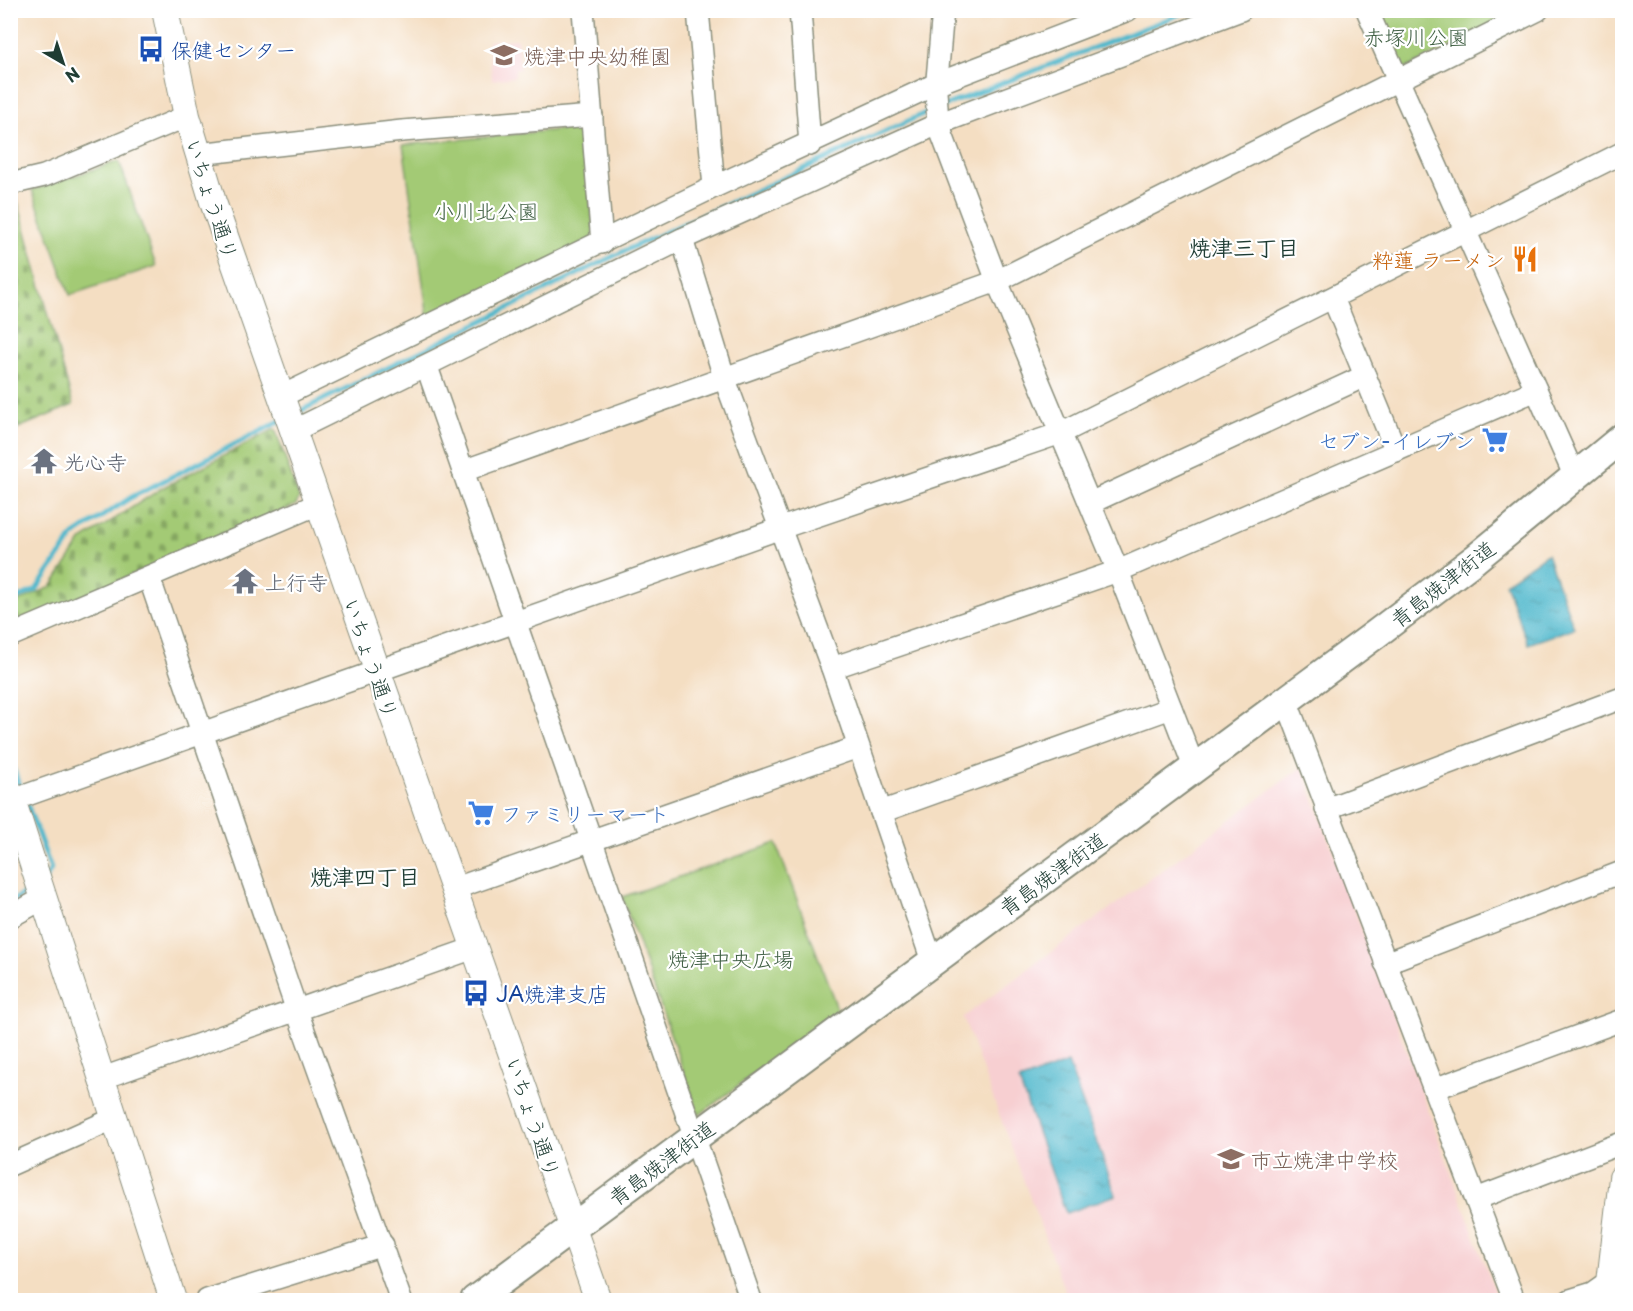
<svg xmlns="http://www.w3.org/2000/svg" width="1633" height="1311" viewBox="0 0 1633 1311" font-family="'Playpen Sans','Klee One',sans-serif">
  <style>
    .built { fill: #f7cfd1 }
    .cemetery { fill: url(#cemetery-stones); stroke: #618454; stroke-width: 1.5 }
    .green { fill: #a3ca75; stroke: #618454; stroke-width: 1.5 }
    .water { fill: url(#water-ripples); stroke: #377a80; stroke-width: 1.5 }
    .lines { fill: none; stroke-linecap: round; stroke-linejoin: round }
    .stream { stroke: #4fb8cc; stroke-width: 5 }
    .minor-casing { stroke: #8a8e7b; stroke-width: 24 }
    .tertiary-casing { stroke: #8a8e7b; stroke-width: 28 }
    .secondary-casing { stroke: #8a8e7b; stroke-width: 32 }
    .minor { stroke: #fff; stroke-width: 21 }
    .tertiary { stroke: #fff; stroke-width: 26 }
    .secondary { stroke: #fff; stroke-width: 28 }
    .labels { text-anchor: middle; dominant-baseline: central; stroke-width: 4.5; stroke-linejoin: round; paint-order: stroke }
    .park-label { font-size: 21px; fill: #406044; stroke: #fff }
    .transit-label { font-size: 21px; fill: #164399; stroke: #fff; text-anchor: start }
    .education-label { font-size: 21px; fill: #785e54; stroke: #fff; text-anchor: start }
    .street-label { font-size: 21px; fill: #1f3d34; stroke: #fff }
    .food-label { font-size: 21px; fill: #c56008; stroke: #fff; text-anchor: end }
    .shop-label { font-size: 21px; fill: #366cbe; stroke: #fff; text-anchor: end }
    .worship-label { font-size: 21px; fill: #5b616d; stroke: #fff; text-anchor: start }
    .neighbourhood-label { font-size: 22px; font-weight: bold; fill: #1f3d34; stroke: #fff }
  </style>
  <defs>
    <pattern id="cemetery-stones" width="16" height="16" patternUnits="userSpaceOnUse" patternTransform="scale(1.5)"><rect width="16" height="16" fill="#a3ca75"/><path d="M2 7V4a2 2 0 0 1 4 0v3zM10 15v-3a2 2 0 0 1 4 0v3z" fill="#84a561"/></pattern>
    <pattern id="water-ripples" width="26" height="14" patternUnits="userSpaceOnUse" patternTransform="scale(1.5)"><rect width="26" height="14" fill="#4fb8cc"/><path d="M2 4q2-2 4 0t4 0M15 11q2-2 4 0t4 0" fill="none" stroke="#4197a6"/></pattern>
  </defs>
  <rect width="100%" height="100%" fill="#fff"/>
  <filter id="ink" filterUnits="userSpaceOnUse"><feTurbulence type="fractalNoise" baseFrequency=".0167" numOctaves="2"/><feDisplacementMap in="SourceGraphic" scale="12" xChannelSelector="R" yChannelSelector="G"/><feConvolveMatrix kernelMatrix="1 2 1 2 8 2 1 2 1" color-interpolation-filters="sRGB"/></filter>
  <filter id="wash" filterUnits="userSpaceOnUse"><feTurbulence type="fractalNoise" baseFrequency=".008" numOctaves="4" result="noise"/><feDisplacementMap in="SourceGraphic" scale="24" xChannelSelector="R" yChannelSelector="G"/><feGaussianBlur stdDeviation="1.35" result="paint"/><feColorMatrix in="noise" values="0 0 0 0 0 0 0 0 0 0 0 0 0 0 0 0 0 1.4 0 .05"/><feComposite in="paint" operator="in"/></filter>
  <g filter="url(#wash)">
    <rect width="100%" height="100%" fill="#f4dec2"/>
    <!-- built -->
    <g class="built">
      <path d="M517,39L520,69L515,70V77L492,80L488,41Z"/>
      <path d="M1302,767L1498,1300H1068L963,1017Z"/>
    </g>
    <!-- cemetery -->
    <g class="cemetery">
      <path d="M16,195L73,405L11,431L10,197Z"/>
      <path d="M275,429L299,498L296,505L11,626L10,605L51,587L82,540L162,488Z"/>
    </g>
    <!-- green -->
    <g class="green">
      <path d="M1375,11H1504L1508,18L1407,68L1400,67Z"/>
      <path d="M577,128L584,137L594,233L590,243L428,318L403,145Z"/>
      <path d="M119,161L156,266L70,295L32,190Z"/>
      <path d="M776,843L838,1011L699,1115L622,897Z"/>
    </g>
    <!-- water -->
    <g class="water">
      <path d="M1547,554L1574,628L1528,644L1505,583Z"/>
      <path d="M1068,1063L1116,1195L1066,1213L1019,1081Z"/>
    </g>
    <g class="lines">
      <!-- stream -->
      <g class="stream">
        <path d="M941,107L1191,10"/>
        <path d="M296,413L622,252L932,110"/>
        <path d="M10,601L36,590L74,535L130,498L282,420"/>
        <path d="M10,760L22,792"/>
        <path d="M26,801L51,869L46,878"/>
        <path d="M10,903L33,887"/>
      </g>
    </g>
  </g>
  <g filter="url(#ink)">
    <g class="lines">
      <!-- minor casing -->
      <g class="minor-casing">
        <g id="minor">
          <path d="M583,10L602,243"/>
          <path d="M698,10L714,187"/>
          <path d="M800,10L810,145"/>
          <path d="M943,10L936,91L938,124L997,281L1118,571L1194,767"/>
          <path d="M1367,10L1575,477"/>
          <path d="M198,154L402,131L592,116"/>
          <path d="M10,184L44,176L187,116"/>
          <path d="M682,239L724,377L832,668L932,961"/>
          <path d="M1333,298L1396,451"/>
          <path d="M427,367L463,471"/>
          <path d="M280,397L714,187L936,84L1128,10"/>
          <path d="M293,431L682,239L938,124L1241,10"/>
          <path d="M1090,503L1365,376"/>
          <path d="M149,577L297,1011L401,1300"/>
          <path d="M10,636L318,504"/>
          <path d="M832,668L1118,571L1536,390"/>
          <path d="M1286,700L1514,1300"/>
          <path d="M10,801L781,528L1061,433L1622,153"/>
          <path d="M1326,809L1622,698"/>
          <path d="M881,812L1171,708"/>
          <path d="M453,889L858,747"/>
          <path d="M10,917L44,898"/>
          <path d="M1385,963L1622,872"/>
          <path d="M100,1079L474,948"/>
          <path d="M1434,1089L1622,1020"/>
          <path d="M10,1165L113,1119"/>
          <path d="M1476,1199L1622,1143"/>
          <path d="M207,1300L383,1245"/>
          <path d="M751,1300L463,471L997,281L1538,10"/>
          <path d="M1570,1300L1593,1293L1620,1274"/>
        </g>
      </g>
      <!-- tertiary casing -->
      <g class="tertiary-casing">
        <g id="tertiary">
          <path d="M165,10L187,116L213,202L598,1300"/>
          <path d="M10,793L173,1300"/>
          <path d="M1608,1300L1622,1178"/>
        </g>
      </g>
      <!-- secondary casing -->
      <g class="secondary-casing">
        <path id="secondary" d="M475,1300L1376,634L1475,559L1622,438"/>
      </g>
      <!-- minor -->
      <use href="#minor" class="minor"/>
      <!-- tertiary -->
      <use href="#tertiary" class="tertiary"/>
      <!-- secondary -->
      <use href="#secondary" class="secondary"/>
    </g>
  </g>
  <!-- icons -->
  <defs>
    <g id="bus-bare" transform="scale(2.07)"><path d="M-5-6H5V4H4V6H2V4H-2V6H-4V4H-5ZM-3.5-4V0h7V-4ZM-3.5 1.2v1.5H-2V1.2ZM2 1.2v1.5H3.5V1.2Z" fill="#1a4fb4" stroke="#fff" stroke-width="2.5" paint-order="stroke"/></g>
    <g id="school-bare" transform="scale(2.07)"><path d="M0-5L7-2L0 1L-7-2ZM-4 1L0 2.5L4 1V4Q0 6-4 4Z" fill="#8d6e63" stroke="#fff" stroke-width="2.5" paint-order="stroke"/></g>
    <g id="restaurant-bare" transform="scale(2.07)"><path d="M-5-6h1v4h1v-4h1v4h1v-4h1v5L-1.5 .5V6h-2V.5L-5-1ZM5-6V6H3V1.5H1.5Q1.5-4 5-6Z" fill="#e8710a" stroke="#fff" stroke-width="2.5" paint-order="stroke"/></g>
    <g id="supermarket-bare" transform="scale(2.07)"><path d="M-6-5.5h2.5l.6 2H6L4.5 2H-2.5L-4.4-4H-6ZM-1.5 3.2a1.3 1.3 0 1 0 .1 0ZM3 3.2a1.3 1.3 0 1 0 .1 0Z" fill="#3f7fe0" stroke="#fff" stroke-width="2.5" paint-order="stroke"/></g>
    <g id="temple-bare" transform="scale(2.07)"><path d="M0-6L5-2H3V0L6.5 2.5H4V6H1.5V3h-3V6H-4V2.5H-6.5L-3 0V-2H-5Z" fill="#6b7280" stroke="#fff" stroke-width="2.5" paint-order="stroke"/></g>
  </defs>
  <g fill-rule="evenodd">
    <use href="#bus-bare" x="151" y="49"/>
    <use href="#school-bare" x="504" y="55"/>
    <use href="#restaurant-bare" x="1525" y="259"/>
    <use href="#supermarket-bare" x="1495" y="440"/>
    <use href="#temple-bare" x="44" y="461"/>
    <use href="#temple-bare" x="245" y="581"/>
    <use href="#supermarket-bare" x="481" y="813"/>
    <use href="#bus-bare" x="476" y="993"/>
    <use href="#school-bare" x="1231" y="1159"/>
  </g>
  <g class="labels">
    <!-- park labels -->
    <g class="park-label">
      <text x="1416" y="36">赤塚川公園</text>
      <text x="486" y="210">小川北公園</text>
      <text x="731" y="958">焼津中央広場</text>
    </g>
    <!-- transit labels -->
    <g class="transit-label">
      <text x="171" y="49">保健センター</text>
      <text x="496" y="993">JA焼津支店</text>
    </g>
    <!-- education labels -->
    <g class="education-label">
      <text x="524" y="55">焼津中央幼稚園</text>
      <text x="1251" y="1159">市立焼津中学校</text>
    </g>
    <!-- street labels -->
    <g class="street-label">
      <text transform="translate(213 199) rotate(72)">いちょう通り</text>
      <text transform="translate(1442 583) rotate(-38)">青島焼津街道</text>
      <text transform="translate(372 658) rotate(71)">いちょう通り</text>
      <text transform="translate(1052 873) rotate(-36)">青島焼津街道</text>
      <text transform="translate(534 1117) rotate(71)">いちょう通り</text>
      <text transform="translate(661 1162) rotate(-37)">青島焼津街道</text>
    </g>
    <!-- food labels -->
    <g class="food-label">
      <text x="1505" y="259">粋蓮 ラーメン</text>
    </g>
    <!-- shop labels -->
    <g class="shop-label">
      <text x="1475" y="440">セブン-イレブン</text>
      <text x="501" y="813" text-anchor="start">ファミリーマート</text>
    </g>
    <!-- worship labels -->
    <g class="worship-label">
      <text x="64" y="461">光心寺</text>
      <text x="265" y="581">上行寺</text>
    </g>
    <!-- neighbourhood labels -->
    <g class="neighbourhood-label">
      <text x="1244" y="246">焼津三丁目</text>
      <text x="365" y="875">焼津四丁目</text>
    </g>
  </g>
  <!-- margin -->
  <rect width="1633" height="1311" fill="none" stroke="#fff" stroke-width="36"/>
  <!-- north arrow -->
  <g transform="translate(63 63) rotate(141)" stroke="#ffffff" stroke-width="4.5" paint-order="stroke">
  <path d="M0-4.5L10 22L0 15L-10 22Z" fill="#1f3d34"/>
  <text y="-9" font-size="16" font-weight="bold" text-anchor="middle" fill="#1f3d34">N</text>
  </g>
</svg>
